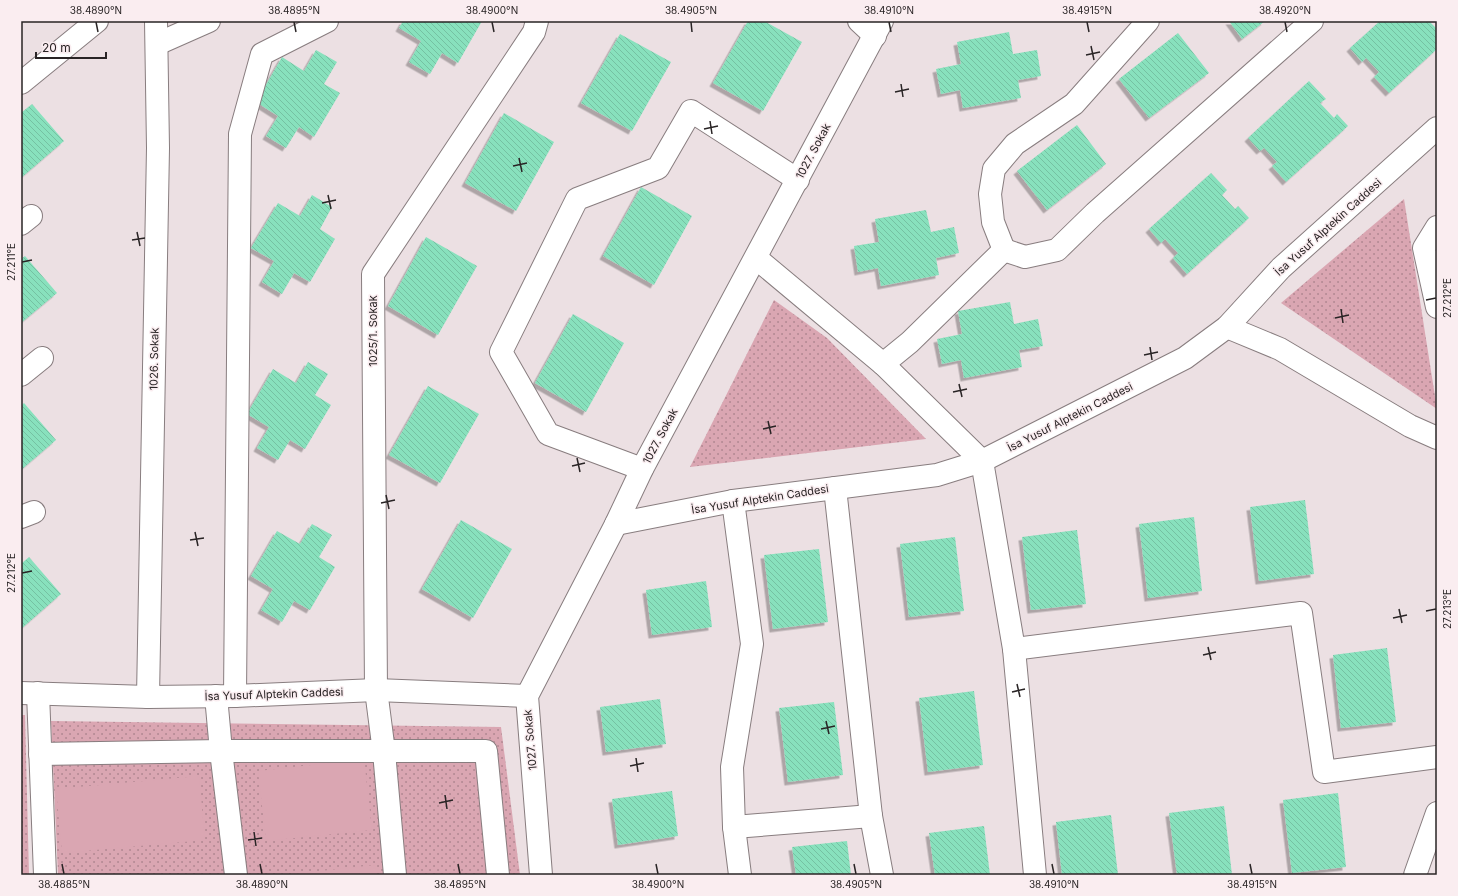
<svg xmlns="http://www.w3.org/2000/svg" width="1458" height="896" viewBox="0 0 1458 896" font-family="Inter,sans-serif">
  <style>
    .park { fill: url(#park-dots) }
    .pitch { fill: #daa6b2 }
    .building { fill: url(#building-back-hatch); filter: url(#shadow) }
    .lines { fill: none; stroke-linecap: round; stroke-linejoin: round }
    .minor-casing { stroke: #887d7f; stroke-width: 24 }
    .minor { stroke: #fff; stroke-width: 22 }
    .ticks { fill: none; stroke: #292425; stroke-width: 1.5 }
    .labels { text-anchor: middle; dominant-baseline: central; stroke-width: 3; stroke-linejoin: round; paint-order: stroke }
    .street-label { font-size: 11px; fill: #292425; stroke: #faedf0 }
    .neatline { fill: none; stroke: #292425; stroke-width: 1.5 }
    .ticks-label { font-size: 10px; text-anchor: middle; fill: #292425 }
  </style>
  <defs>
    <pattern id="park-dots" width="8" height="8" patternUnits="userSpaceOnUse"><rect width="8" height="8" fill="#daa6b2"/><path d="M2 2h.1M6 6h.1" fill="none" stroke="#b18791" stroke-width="1.8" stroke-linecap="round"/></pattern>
    <pattern id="building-back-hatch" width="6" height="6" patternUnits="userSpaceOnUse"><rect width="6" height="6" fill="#88e1bd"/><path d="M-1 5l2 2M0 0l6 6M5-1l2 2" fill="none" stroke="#75c1a2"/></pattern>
    <filter id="shadow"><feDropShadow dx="-3.5" dy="3.5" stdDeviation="0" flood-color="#0004"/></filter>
  </defs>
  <rect width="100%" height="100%" fill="#ece0e3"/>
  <!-- park -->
  <g class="park">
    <path d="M1404,199L1437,409L1281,303Z"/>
    <path d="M774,300L827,338L926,439L690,467Z"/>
    <path d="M21,715H25L29,875H21Z"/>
    <path d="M51,721L501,727L520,875H58Z"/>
  </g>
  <!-- pitch -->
  <g class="pitch">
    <path d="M364,759L372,830L266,841L258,771Z"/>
    <path d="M199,776L205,840L62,853L56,789Z"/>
    <path d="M375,865L377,875H284Z"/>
  </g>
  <!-- building -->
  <g class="building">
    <path d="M403,21H482L458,63L442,53L430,74L409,62L421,41L399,28Z"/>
    <path d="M748,21H764L802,42L763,111L713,83Z"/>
    <path d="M1229,21H1265L1242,39Z"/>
    <path d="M1380,21H1429L1436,28L1437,27V49L1389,93L1374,77L1379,72L1366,58L1362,62L1350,48Z"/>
    <path d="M1009,32L1013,54L1037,50L1041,76L1018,80L1021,98L963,108L960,90L941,94L936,69L961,64L957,42Z"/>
    <path d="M1178,33L1209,73L1149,118L1119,79Z"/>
    <path d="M620,34L671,62L632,131L581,103Z"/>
    <path d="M316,50L337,62L324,84L340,93L314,137L299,127L286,148L266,136L278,116L256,102L282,57L304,71Z"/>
    <path d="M1309,81L1326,99L1320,103L1334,118L1337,114L1348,126L1286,182L1272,166L1277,162L1264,148L1260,151L1248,138Z"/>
    <path d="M32,104L64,141L21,178V113Z"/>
    <path d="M504,113L554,142L516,211L465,183Z"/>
    <path d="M1077,125L1106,164L1047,210L1017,171Z"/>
    <path d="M1211,173L1227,190L1222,195L1235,209L1238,206L1249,218L1187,274L1173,258L1178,253L1165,239L1161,243L1149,229Z"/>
    <path d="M641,187L692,216L654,285L603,256Z"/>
    <path d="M312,195L332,207L320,229L335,239L310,282L294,273L282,294L262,282L274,261L251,248L278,203L300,216Z"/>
    <path d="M926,210L931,232L954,227L959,253L936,258L939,275L881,286L878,268L858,272L854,246L879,242L875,219Z"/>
    <path d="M426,237L477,266L438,335L388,306Z"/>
    <path d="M25,256L57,293L21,323V259Z"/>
    <path d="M1010,302L1014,324L1038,319L1043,346L1019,350L1022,367L964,378L961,360L942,364L937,339L962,334L958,311Z"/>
    <path d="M573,314L624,343L586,412L535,383Z"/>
    <path d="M308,362L328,374L315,395L331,405L305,449L290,440L278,460L257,448L269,427L247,414L273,369L296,383Z"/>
    <path d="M428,386L479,414L440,483L389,455Z"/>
    <path d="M24,403L56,440L21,470V406Z"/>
    <path d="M1305,500L1314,574L1259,581L1250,507Z"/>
    <path d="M1194,517L1202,591L1148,598L1139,524Z"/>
    <path d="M461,520L512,549L473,618L422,589Z"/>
    <path d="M312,524L332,535L319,557L335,567L310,610L294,601L282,622L261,610L273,589L251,576L277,531L300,544Z"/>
    <path d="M1077,530L1086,604L1031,610L1022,537Z"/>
    <path d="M955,537L964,611L909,617L900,544Z"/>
    <path d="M819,549L828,622L773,629L764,555Z"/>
    <path d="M29,557L61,594L21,629V564Z"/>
    <path d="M706,581L712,627L652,635L646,590Z"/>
    <path d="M1387,648L1396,722L1341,728L1333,655Z"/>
    <path d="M974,691L983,765L928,772L919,698Z"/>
    <path d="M660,699L666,744L606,752L600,707Z"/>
    <path d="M834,702L843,775L788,782L779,708Z"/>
    <path d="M672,791L678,836L618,845L612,799Z"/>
    <path d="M1338,793L1346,867L1292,873L1283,800Z"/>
    <path d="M1224,806L1232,875H1177L1169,813Z"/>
    <path d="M1111,815L1118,875H1062L1056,822Z"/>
    <path d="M984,826L990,875H935L929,833Z"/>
    <path d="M847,841L851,875H796L792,847Z"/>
  </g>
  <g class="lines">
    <!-- minor casing -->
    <g class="minor-casing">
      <g id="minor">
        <path d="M859,21L875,36"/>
        <path d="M157,44L209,21"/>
        <path d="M21,83L97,21"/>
        <path d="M21,224L31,216"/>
        <path d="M1437,227L1424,248L1437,307"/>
        <path d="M1004,250L1025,257L1057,250L1095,213L1312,21"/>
        <path d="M1004,250L993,222L990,194L994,169L1015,144L1074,104L1148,21"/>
        <path d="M756,258L883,364L982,461L1014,649L1035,875"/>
        <path d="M1227,327L1280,349L1410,426L1437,438"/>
        <path d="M883,364L910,342L1004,250"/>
        <path d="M21,375L42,358"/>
        <path d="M642,469L548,434L501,352L577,199L658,168L691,111L798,180"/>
        <path d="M835,488L871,816L882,875"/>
        <path d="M733,501L752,644L732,767L734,827L740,875"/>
        <path d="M21,517L34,512"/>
        <path d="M616,524L733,501L937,475L982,461L1185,358L1227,327L1281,268L1437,128"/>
        <path d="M1014,649L1301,613L1324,772L1437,757"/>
        <path d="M21,693L148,697L235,696L376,690L527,696"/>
        <path d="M38,693L45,875"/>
        <path d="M216,696L221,751L236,875"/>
        <path d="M235,696L240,134L262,54L327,21"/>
        <path d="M148,697L158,148L156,21"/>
        <path d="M40,754L221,751H486L498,875"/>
        <path d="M734,827L871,816"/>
        <path d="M395,875L384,752L376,690L373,274L534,32L537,21"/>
        <path d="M541,875L527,696L616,524L642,469L882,21"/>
        <path d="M1415,875L1437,813"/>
      </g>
    </g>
    <!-- minor -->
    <use href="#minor" class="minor"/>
  </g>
  <!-- ticks -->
  <path class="ticks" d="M96,22L98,32M294,22L296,32M492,22L494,32M691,22L692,32M889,22L891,32M1087,22L1089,32M1285,22L1287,32M1091,46L1094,60M1086,55L1100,52M901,84L903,97M895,92L909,89M710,121L712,134M704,129L718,126M519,158L522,172M513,166L527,163M328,195L331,209M322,203L336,200M137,232L140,246M132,240L145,238M22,262L32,260M1426,300L1436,298M1341,309L1343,323M1335,318L1349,315M1150,347L1152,360M1144,355L1158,352M959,384L962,397M953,392L967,389M768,421L771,434M763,429L776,426M577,458L580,472M572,466L585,463M386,495L389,509M381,503L395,500M195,532L198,546M190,540L204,538M22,573L32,571M1399,609L1402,623M1426,611L1436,609M1393,618L1407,615M1208,647L1211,660M1203,655L1216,652M1017,684L1020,697M1012,692L1025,689M826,721L829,734M821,729L835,726M636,758L638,772M630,766L644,763M445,795L447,809M439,803L453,800M254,832L256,846M248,840L262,838M62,864L64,874M260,864L262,874M458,864L460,874M656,864L658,874M854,864L856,874M1052,864L1054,874M1250,864L1252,874"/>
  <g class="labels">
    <!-- street labels -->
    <g class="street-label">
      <text transform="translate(813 151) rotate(-62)">1027. Sokak</text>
      <text transform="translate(1328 227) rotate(-42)">İsa Yusuf Alptekin Caddesi</text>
      <text transform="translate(373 331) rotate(-90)">1025/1. Sokak</text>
      <text transform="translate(154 359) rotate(-89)">1026. Sokak</text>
      <text transform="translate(1070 417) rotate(-27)">İsa Yusuf Alptekin Caddesi</text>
      <text transform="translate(660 436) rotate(-62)">1027. Sokak</text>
      <text transform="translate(760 499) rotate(-9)">İsa Yusuf Alptekin Caddesi</text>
      <text transform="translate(274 694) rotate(-2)">İsa Yusuf Alptekin Caddesi</text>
      <text transform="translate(530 740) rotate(-95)">1027. Sokak</text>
    </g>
  </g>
  <!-- border -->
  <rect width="1458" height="896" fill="none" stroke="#faedf0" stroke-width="44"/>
  <!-- scale -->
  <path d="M36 52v6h70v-6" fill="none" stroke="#292425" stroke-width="2"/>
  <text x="42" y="52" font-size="12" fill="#292425" stroke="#faedf0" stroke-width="3" paint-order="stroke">20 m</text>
  <rect x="22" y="22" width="1414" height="852" class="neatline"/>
  <g class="ticks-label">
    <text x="96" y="14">38.4890°N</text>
    <text x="294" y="14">38.4895°N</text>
    <text x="492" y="14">38.4900°N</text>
    <text x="691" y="14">38.4905°N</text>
    <text x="889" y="14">38.4910°N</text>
    <text x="1087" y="14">38.4915°N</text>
    <text x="1285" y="14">38.4920°N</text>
    <text transform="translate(11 262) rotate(-90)" y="4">27.211°E</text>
    <text transform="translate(1447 298) rotate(-90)" y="4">27.212°E</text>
    <text transform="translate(11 573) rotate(-90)" y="4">27.212°E</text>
    <text transform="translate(1447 609) rotate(-90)" y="4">27.213°E</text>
    <text x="64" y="888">38.4885°N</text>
    <text x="262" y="888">38.4890°N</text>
    <text x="460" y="888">38.4895°N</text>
    <text x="658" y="888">38.4900°N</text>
    <text x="856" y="888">38.4905°N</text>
    <text x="1054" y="888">38.4910°N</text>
    <text x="1252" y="888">38.4915°N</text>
  </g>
</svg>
